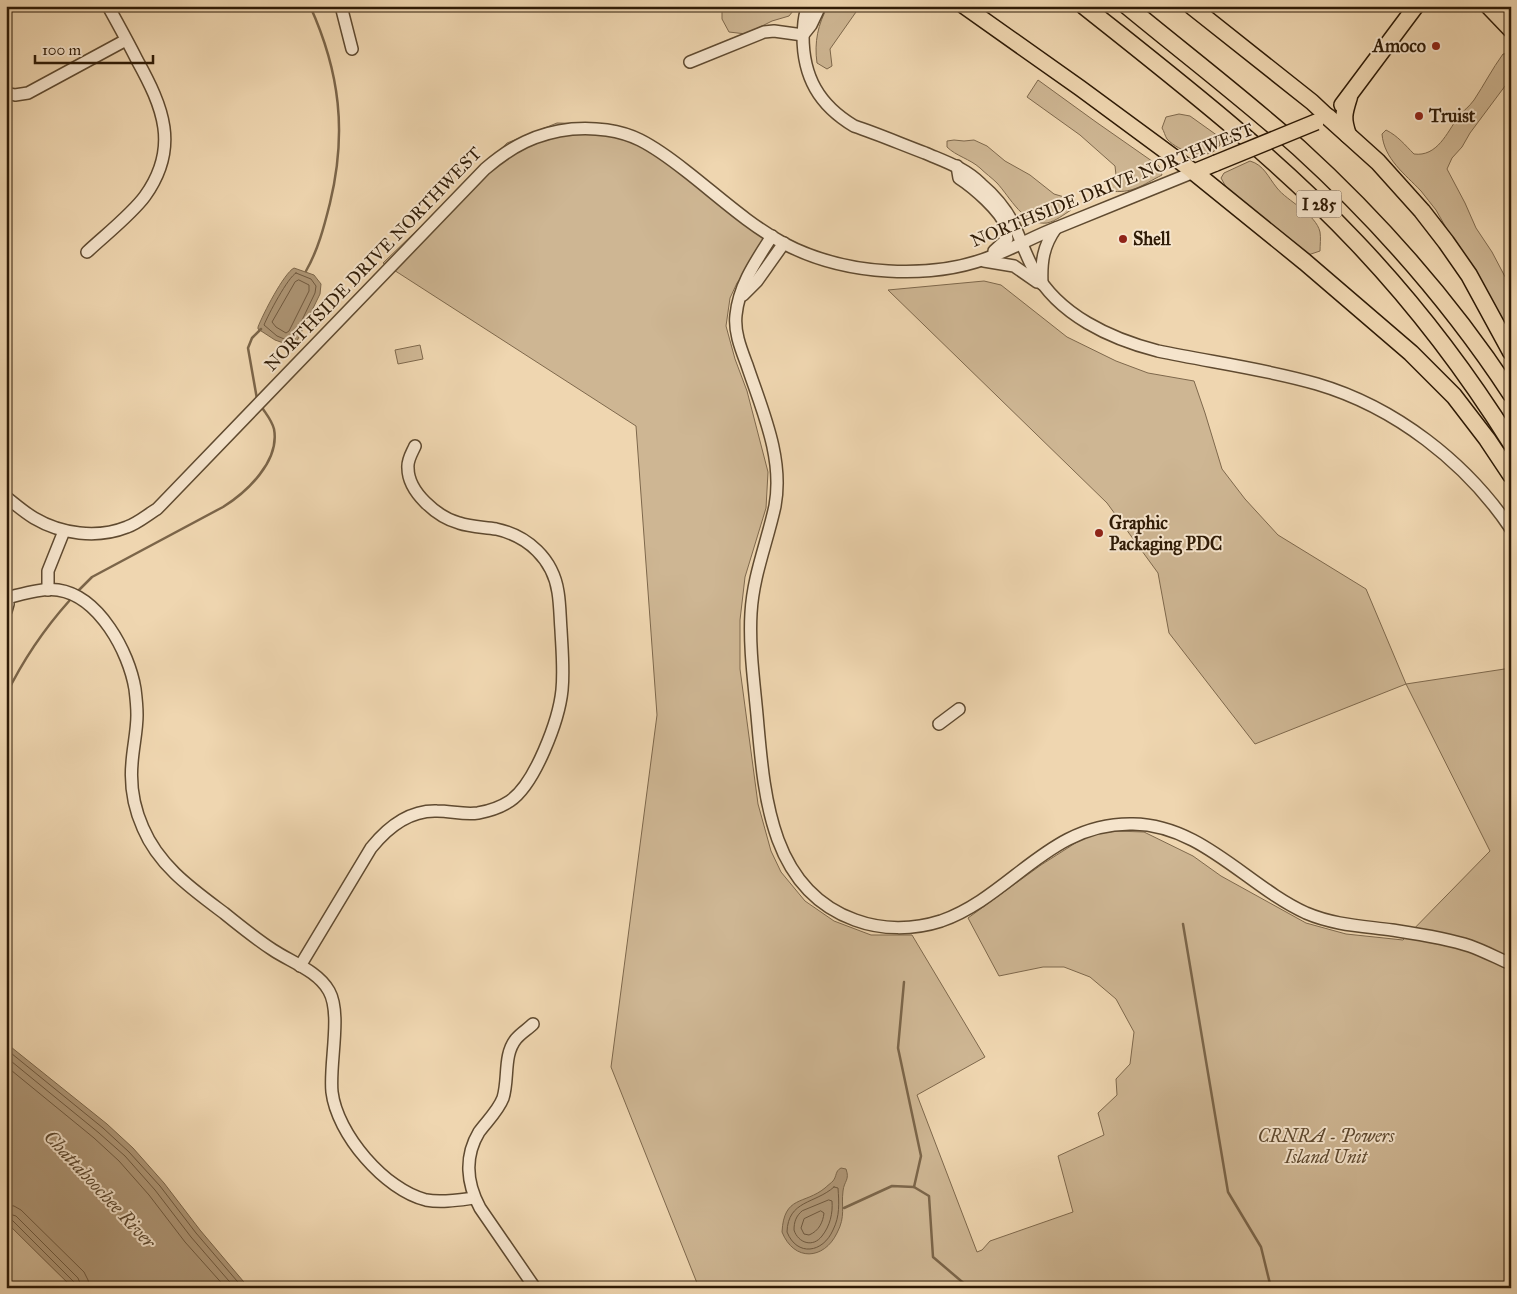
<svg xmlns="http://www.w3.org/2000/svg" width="1517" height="1294" viewBox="0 0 1517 1294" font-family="'IM FELL Great Primer',serif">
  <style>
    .green { fill: #ceb693; stroke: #7e684c }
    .water { fill: #ae9676; stroke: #7b6549 }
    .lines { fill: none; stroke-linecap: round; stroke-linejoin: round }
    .shore { stroke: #6e583e; stroke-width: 1 }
    .stream { stroke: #7b6549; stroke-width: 2.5 }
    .minor-casing { stroke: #5f4a30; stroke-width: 14 }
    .major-casing { stroke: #2f1b06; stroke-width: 18 }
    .highway-casing { stroke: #2f1b06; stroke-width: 19 }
    .minor { stroke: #f5e4cc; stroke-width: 11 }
    .major { stroke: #efd6b0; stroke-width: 15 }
    .highway { stroke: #efd6b0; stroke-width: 16 }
    .major-bridge-casing { stroke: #2f1b06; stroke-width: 18; stroke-linecap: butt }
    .major-bridge { stroke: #efd6b0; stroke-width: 15 }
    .poi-dot { fill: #8f2418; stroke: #f5e4cc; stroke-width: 2 }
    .labels { text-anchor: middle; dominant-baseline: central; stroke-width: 4; stroke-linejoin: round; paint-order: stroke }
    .shield { fill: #f5e4cc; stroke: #6a5741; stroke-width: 1 }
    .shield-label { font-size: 16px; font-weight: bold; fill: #2f1b06 }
    .poi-label { font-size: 18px; font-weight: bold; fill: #2f1b06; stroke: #f5e4cc; text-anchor: start }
    .street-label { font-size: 18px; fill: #2f1b06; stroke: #f5e4cc }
    .park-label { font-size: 18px; font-style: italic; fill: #5f4a30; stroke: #f5e4cc }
    .water-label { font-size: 19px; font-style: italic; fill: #5b462d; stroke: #f5e4cc }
  </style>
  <rect width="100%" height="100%" fill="#efd6b0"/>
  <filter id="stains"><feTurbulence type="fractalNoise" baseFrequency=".004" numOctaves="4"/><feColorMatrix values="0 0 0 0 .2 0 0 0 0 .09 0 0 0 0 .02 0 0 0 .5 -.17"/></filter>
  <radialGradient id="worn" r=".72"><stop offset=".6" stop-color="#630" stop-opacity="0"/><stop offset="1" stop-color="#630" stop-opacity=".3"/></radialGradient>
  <!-- green -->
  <g class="green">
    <path d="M722,6H797L789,16L772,21L746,34L729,32L722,19Z"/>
    <path d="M828,6H855L856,12L830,49L832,66L827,69L817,63C814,42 818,24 828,6Z"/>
    <path d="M1511,53V78L1470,133L1462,147L1452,158L1447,169L1465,203L1476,228L1492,252L1511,288V342L1436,210C1431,204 1426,197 1421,191C1405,174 1384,159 1382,134L1386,130C1398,136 1405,145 1414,154C1437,157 1447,133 1458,117C1463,111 1469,107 1474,100C1484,85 1492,69 1503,54Z"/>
    <path d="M1038,80L1096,122L1159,166L1162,175C1142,185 1133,194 1109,191C1107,183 1109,180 1116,175L1115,166L1080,135L1027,97Z"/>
    <path d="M1179,114L1190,116L1218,136L1220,145C1209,163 1179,152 1167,139C1165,136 1164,131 1162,128L1166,117Z"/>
    <path d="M557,123L604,124L653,146L769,238L737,283L730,298L726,326L735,359L747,391L768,472L766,508L745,577L740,620V669L758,804L771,851L781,872L805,901L834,921L871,935H912L985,1057L917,1095L977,1252L982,1250L990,1241L1073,1212L1058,1156L1104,1135L1098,1113L1117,1095L1116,1079L1130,1064L1134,1032L1116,999L1090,977L1064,967H1043L999,976L968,918L1041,865L1088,835L1116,831L1144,832L1193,856L1221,876L1306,923L1346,934L1403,940L1490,851L1406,684L1255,744L1169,633L1158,573L1107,503L888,290L984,281L1001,285L1067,337L1116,361L1148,373L1194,381L1205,413L1222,469L1245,499L1278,535L1366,589L1406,684L1511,668V1288H699L611,1067L657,715L636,426L383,263L507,143Z"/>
    <path d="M954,140L964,141L974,140L987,146L1005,161L1030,175L1054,194L1071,199V210C1063,215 1056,221 1047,223C1024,226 1010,197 997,183C992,178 985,173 980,168C970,159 956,156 947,147V141Z"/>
    <path d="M1250,161C1264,165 1268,177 1277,188C1287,201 1316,214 1320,232C1321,238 1320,245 1320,251L1308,255L1230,194L1221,178L1224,173Z"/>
    <path d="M420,345L423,359L398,364L395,350Z"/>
    <path d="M6,1222L73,1288H6Z"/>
  </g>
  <!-- water -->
  <g class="water">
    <path d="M294,268L314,275L321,284L320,294L297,341L292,346L275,340L258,329V327C263,314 284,273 294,268Z"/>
    <path d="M6,1043L107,1124L133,1148L164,1183L200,1230L249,1288H73L6,1222Z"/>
    <path d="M841,1168L846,1169C850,1180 844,1181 843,1191C841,1207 846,1216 837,1233C824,1260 794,1262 782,1232C784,1195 804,1205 825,1188C827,1186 831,1183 833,1181C837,1176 835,1171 841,1168Z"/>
  </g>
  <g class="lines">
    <!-- shore -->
    <g class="shore">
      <path d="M296,273L311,279L316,286L315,293L293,339L289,341L277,336L264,325C268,315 288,277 296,273Z"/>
      <path d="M299,280L309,285V291L289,331L286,333L276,327L272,322L295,282Z"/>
      <path d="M6,1049L103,1128L129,1152L160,1186L196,1233L243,1288"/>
      <path d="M6,1057L99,1133L125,1156L155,1190L191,1237L235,1288"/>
      <path d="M6,1066L94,1138L119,1161L149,1195L185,1242L226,1288"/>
      <path d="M834,1187L838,1188C839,1203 840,1216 833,1230C823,1253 797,1257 787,1232C788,1200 815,1204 834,1187Z"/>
      <path d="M829,1200L832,1201C833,1213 830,1226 822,1236C813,1248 798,1243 794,1230C794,1222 796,1216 802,1211Z"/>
      <path d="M6,1205L14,1206L21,1210L84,1272L88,1280L90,1288"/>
      <path d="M821,1211L824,1213C823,1222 819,1231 809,1235L804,1234L801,1228L804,1219Z"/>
      <path d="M6,1213L16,1216L78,1278L82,1288"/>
      <path d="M6,1219L12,1220L74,1282L76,1288"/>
    </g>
    <!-- stream -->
    <g class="stream">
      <path d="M306,271C318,250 324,227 330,203C347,133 340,72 310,6"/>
      <path d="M257,399L248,348L252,338L261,329"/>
      <path d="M77,592L92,577L223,507C247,492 280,461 274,429C272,421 267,415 263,409"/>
      <path d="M6,695C23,660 44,629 70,600"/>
      <path d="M1183,924L1228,1192L1261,1247L1271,1288"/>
      <path d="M904,982L898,1048L921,1156L914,1187"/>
      <path d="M844,1208L892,1186L914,1187L929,1196L933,1257L967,1286L990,1288"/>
    </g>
    <!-- minor casing -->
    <g class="minor-casing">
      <g id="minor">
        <path d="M341,6L352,49"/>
        <path d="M808,6C803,17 804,25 803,36C803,77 819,105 854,126C878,134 901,144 925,153C946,162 965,168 981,184C994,195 1006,209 1014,225C1021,240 1026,256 1034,270C1058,315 1111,339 1158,351C1210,362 1266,369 1317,384C1395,407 1466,462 1511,529"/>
        <path d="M803,35L811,25L820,6"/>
        <path d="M690,62L764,32L774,31L803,35"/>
        <path d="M6,93L15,95L28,93L126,40"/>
        <path d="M957,166L959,178C973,187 1001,211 1006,227C1007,231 1006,236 1007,239L994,251"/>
        <path d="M772,236C756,261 739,285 736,315C734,332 741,349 747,365C762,410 784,458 775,506C767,543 753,576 751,613C749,647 754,682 757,715C764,793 769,889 855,920C882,930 913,930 941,921C1012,896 1049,822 1133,824C1202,825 1247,886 1306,913C1334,925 1362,926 1392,930C1418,934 1446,938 1470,946C1484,951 1497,958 1511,964"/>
        <path d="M87,252C104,236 132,214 145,196C180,147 163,107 137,60C128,42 118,24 108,6"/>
        <path d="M984,261L1014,266L1037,282"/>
        <path d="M1042,284C1041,262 1043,246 1056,228"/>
        <path d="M743,295L757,281L784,243"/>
        <path d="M6,497C15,504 24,512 34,518C61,534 97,539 127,527C138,523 147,515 157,509L485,169C512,146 536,133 572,129C594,127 620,130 640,140C656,148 672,160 686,171C717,195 748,224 783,243C815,260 852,269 888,271C923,273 962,269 995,255C1016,247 1035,236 1056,228C1102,209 1148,191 1194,172"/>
        <path d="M48,590V571L64,531"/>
        <path d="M6,611L8,604L6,598C23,594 41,588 58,590C99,596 129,652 135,689C136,697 137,707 137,715C137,731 133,747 132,763C130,785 134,808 143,828C159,866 192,889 224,913C240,926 256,939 273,950C291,962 318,971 329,991C342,1014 329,1064 332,1092C337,1134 385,1190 426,1200C442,1203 459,1200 474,1198"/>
        <path d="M939,724L959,709"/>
        <path d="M300,966L371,848C387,828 409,810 437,811C451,811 464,815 478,813C489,811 501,807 510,801C535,784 559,720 562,690C564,670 562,650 561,630C560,617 560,604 558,592C553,559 528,536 496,529C484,527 471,527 459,523C437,517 408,492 408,468C407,460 412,453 415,446"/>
        <path d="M533,1024C528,1029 521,1033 516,1039C503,1055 509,1079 503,1098C498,1111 487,1121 479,1132C464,1157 467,1184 480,1208L535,1288"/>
      </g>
    </g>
    <!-- major casing -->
    <g class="major-casing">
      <g id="major">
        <path d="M964,6L1080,88L1194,172L1216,163"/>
        <path d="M1191,6L1312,102L1328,117"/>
        <path d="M1488,6L1511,30"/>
        <path d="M1342,105L1416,6"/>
      </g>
    </g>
    <!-- highway casing -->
    <g class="highway-casing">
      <g id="highway">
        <path d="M1084,6C1178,81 1274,155 1356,242C1415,304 1466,371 1511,443"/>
        <path d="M1127,6C1184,53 1244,99 1299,148C1379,221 1452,304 1511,394"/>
        <path d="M1328,117L1378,162L1422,211L1446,242L1469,275L1511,352"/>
        <path d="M1348,135C1342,118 1344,113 1349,97"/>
        <path d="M1194,172L1305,262L1411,353L1454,396L1487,439L1511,475"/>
      </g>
    </g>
    <!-- minor -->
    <use href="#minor" class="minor"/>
    <!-- major -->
    <use href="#major" class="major"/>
    <!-- highway -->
    <use href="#highway" class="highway"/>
    <!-- major-bridge casing -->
    <g class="major-bridge-casing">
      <path id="major-bridge" d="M1216,163L1316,122"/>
    </g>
    <!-- major-bridge -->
    <use href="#major-bridge" class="major-bridge"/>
  </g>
  <!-- markers -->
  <g class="poi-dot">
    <circle cx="1436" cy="46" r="5"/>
    <circle cx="1419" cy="116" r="5"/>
    <circle cx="1123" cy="239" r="5"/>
    <circle cx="1099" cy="533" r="5"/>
  </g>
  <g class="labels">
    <!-- shield labels -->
    <rect class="shield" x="1296.5" y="190.5" width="45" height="27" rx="4"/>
    <g class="shield-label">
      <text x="1319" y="204">I 285</text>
    </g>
    <!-- poi labels -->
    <g class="poi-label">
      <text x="1426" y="46" text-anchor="end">Amoco</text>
      <text x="1429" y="116">Truist</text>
      <text x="1133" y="239">Shell</text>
      <text x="1109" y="523">Graphic<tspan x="1109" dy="21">Packaging PDC</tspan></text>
    </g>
    <!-- street labels -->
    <g class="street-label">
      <text transform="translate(1112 185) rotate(-22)">NORTHSIDE DRIVE NORTHWEST</text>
      <text transform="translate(373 259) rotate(-46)">NORTHSIDE DRIVE NORTHWEST</text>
    </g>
    <!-- park labels -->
    <g class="park-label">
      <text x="1326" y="1136">CRNRA - Powers<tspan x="1326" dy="21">Island Unit</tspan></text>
    </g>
    <!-- water labels -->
    <g class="water-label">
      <text transform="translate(100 1189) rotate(47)">Chattahoochee River</text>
    </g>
  </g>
  <!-- margin -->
  <rect width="1517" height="1294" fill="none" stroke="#efd6b0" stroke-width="25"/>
  <rect x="8" y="8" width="1502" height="1279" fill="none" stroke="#2f1b06" stroke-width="2.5"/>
  <rect x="12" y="12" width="1492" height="1269" fill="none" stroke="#2f1b06"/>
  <!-- scale -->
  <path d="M35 55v8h118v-8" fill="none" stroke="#2f1b06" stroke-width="2.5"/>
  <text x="42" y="55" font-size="15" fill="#2f1b06" stroke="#f5e4cc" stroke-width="4" paint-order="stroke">100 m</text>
  <rect width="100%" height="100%" filter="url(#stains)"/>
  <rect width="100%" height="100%" fill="url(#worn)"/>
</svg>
